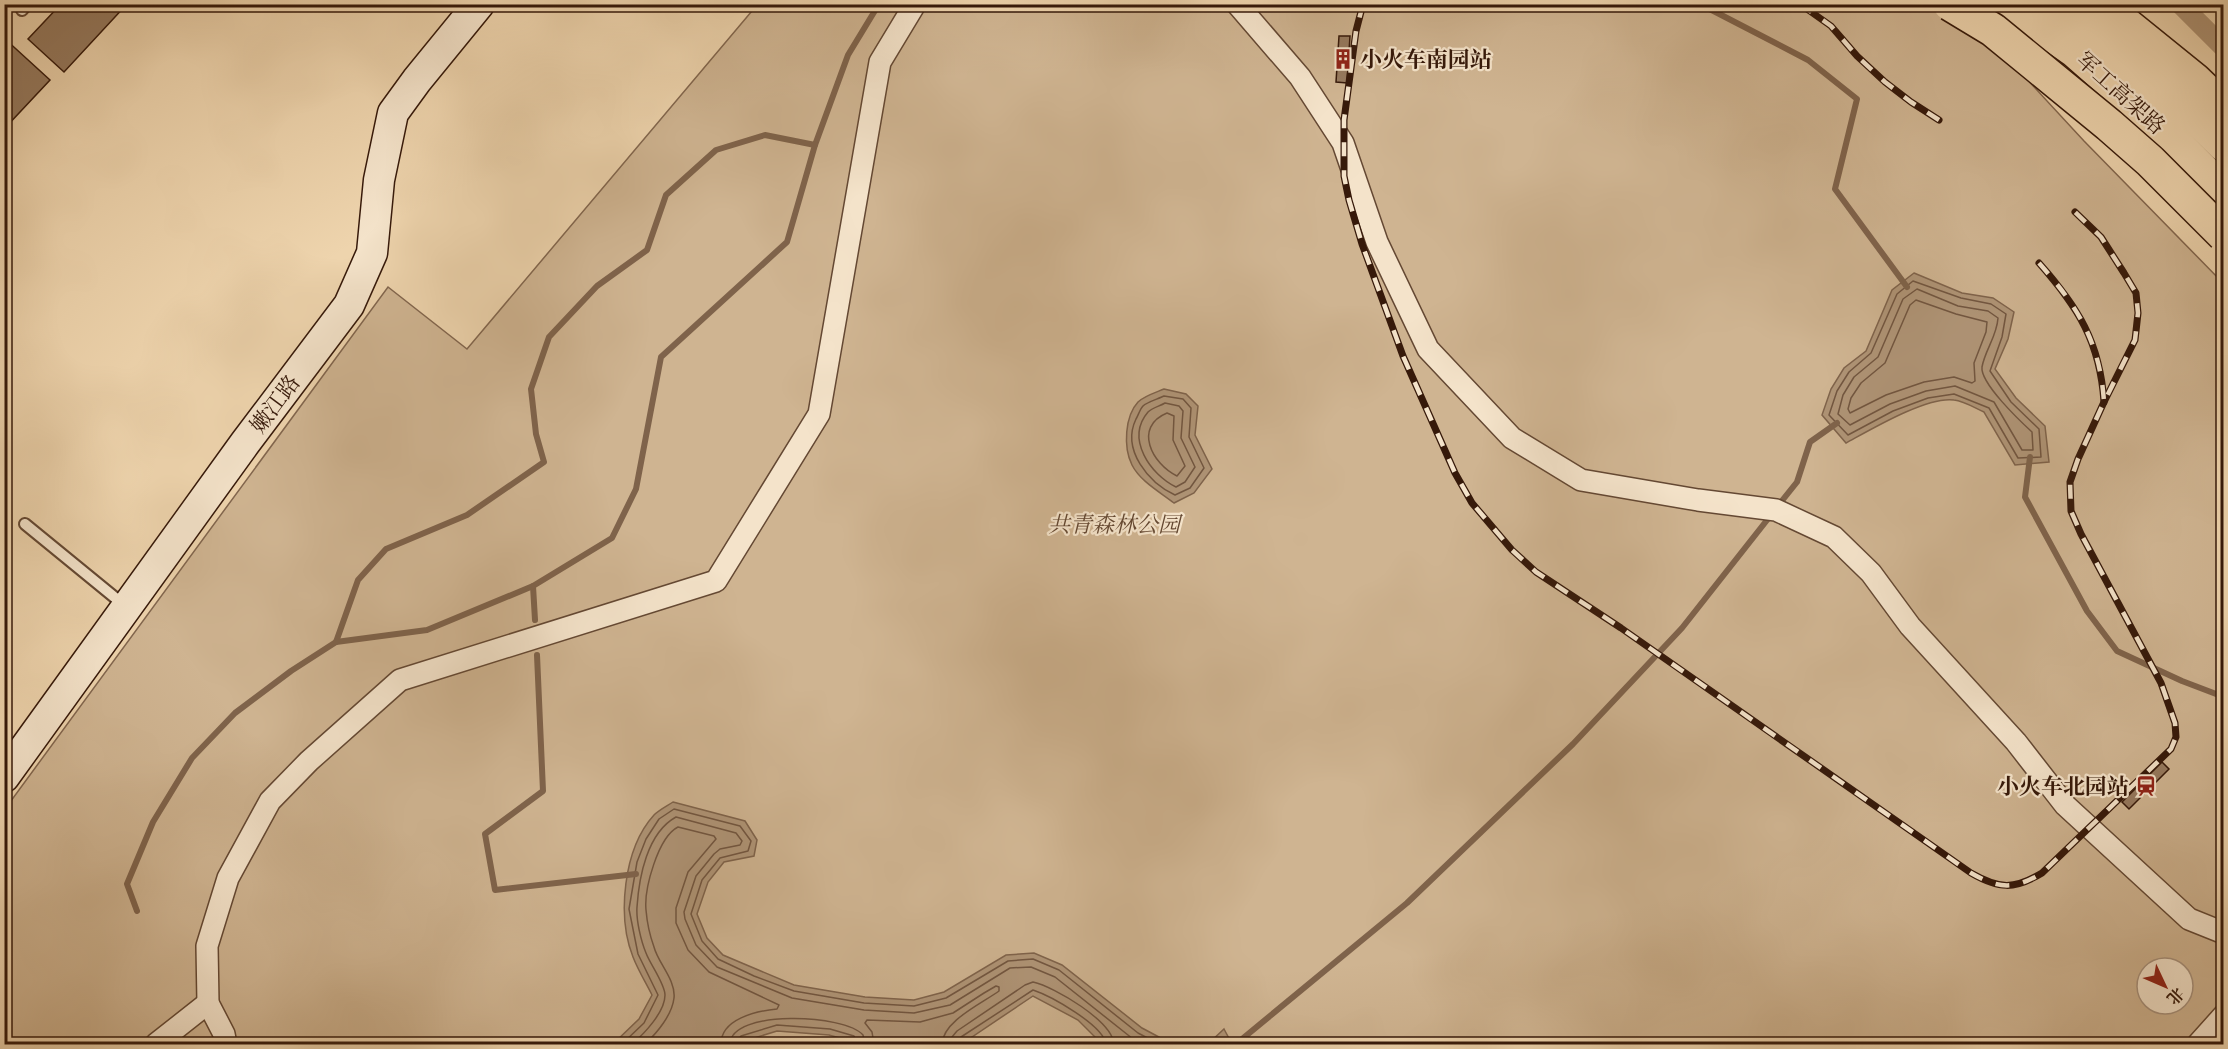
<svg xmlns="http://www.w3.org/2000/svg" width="2228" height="1049" viewBox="0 0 2228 1049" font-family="'EB Garamond','Noto Serif SC',serif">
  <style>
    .green { fill: #cfb491; stroke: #82664e; stroke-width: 1.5; fill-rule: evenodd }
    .water { fill: #af9476; stroke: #7f634b; stroke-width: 1.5 }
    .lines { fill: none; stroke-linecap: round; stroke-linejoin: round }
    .shore { stroke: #725640; stroke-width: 1.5 }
    .stream { stroke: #7f634b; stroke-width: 6 }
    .canal { stroke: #af9476; stroke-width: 20 }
    .building { fill: #967a5f; stroke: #36190a; stroke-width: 1.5 }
    .lane-casing { stroke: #644833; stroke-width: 14 }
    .street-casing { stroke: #644833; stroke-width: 24 }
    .secondary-casing { stroke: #36190a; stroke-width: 33 }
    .highway-casing { stroke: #36190a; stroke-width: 36 }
    .lane { stroke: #f4e3ca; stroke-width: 10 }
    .street { stroke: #f4e3ca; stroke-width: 21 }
    .secondary { stroke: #f4e3ca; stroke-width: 30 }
    .highway { stroke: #eed4ad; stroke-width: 33 }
    .rail-casing { stroke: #36190a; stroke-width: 7 }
    .rail { stroke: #f4e3ca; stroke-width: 4.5; stroke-dasharray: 14; stroke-linecap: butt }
    .highway-bridge-casing { stroke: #36190a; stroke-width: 36; stroke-linecap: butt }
    .highway-bridge { stroke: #eed4ad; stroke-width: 33 }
    .labels { text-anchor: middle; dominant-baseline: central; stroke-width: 4.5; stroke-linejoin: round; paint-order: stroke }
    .poi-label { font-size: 22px; font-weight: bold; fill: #36190a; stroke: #f4e3ca; text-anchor: start }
    .street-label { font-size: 22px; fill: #36190a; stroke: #f4e3ca }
    .park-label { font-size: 22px; font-style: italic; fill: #644832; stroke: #f4e3ca }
  </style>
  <rect width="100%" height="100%" fill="#eed4ad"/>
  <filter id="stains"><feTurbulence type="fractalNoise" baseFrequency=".00333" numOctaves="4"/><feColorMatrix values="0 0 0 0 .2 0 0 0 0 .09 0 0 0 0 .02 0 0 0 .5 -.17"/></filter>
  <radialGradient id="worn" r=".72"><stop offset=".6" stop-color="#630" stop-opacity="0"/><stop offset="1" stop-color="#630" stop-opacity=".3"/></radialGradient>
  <!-- green -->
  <path class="green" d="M757,5H1931L1986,35L2084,141L2223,283V1044H5V809L388,287L467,349ZM2147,968H2183V1004H2147Z"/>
  <!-- water -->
  <g class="water">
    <path d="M1914,273L1962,293L1993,298L2014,312L2008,339L1995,369L2016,398L2045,426L2049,462L2015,465L1984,412C1975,408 1964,401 1954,400C1927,396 1870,430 1846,443L1822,415L1831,389L1844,368L1866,351L1892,290Z"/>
    <path d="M1164,389L1186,394L1198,406L1195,435L1212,469L1194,493L1174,503C1160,492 1140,481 1132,465C1123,447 1125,416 1138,402C1144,396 1157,392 1164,389Z"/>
    <path d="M673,802L745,821L757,840L754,856L724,862L708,882L697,914L707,938L723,955L794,985L865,997L914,1000L944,992L1006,955L1034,953L1062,965L1142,1028L1172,1044H1102L1078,1020L1033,996L963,1043L954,1044H861L829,1035L777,1031L735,1044H613L639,1019L652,995C646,983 638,970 633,957C617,917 623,849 654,815C659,810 667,806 673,802Z"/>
    <path d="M1224,1029L1232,1044H1208Z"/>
  </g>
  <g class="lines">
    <!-- shore -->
    <g class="shore">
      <path d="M1913,281L1961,298L1991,304L2006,314L2002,337L1990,371L2011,402L2039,429L2041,457L2018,458L1989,408L1954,394L1928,398L1893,411L1848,435L1829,415L1837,391L1849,372L1871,353L1897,294Z"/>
      <path d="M1917,289L1958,306L1988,311L1998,318C1997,336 1985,350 1982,367C1980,383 2020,421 2032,432L2033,450H2022L1994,402L1955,386L1926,391L1890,404L1850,425L1838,414L1843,395L1854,377L1878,357L1903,299Z"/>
      <path d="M1916,300L1956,314L1987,322L1986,332L1974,363L1975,381L1972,383L1954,377L1924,382L1886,395L1850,413L1848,409L1851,398L1861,383L1885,363L1910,305Z"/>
      <path d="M1164,396L1183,399L1191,408L1189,437L1204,468L1190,488L1175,495C1149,483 1121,450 1136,419C1138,416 1140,409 1143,406C1147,402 1158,399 1164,396Z"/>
      <path d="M1165,403L1179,406L1183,411L1181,438L1195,467L1185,482L1176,487C1151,475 1125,439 1148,412C1152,408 1160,406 1165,403Z"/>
      <path d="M1167,413L1174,416L1173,440L1185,466L1177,476C1152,464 1133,427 1167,413Z"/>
      <path d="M622,1044L644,1023L658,995L638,954L629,909L637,862L646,839L659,819L674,809L740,826L751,841L748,851L720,858L702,880L691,914L702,941L718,959L754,976L794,991L864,1003L914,1006L946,998L1008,961L1033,959L1059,970L1138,1033L1159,1044"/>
      <path d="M632,1044C644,1034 665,1012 665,995C665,984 650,964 646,953C641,941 636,920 637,907C639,877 647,833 676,817L736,833L742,841L740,845L720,849L714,854L696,876L684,912L685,919L696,945L717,967L792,998L864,1010L914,1013L950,1005L1010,968L1031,967L1055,977L1133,1039L1143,1044"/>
      <path d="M645,1044C657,1033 672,1015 674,998C676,980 658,963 654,947C650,936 647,922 646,910C644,889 658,837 678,827L714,836L716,839L688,872L676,908V923L688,950L709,972L779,1005L777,1009C756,1011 721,1019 721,1044"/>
      <path d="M730,1044C731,1009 845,1014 863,1035L865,1044"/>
      <path d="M737,1044L738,1040L741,1036L777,1025L830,1029L854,1036L858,1044"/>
      <path d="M874,1044L872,1032L865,1023L867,1020L920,1022L953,1013L984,993L996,986L999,987V991C981,1004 943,1021 942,1044"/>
      <path d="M951,1044L952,1037L957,1031L1025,985L1033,982C1055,987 1112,1021 1114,1044"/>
      <path d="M958,1044L961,1037L1033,990C1051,996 1103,1025 1106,1044"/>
    </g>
    <!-- stream -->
    <g class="stream">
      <path d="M1700,4L1808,60L1857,99L1835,189L1907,287"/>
      <path d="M2030,457L2025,497L2087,611L2117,651L2182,681L2224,697"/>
      <path d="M1777,507L1797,482L1810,442L1837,423"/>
      <path d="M535,620L533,586L612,538L636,489L661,357L787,242L815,145L848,55L879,4"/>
      <path d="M336,642L427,630L533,586"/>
      <path d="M537,655L543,791L485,834L495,890L636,874"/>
      <path d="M137,911L127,884L153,822L192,758L235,713L291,671L336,642L358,580L386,549L467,515L544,462L536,434L531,389L549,337L597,286L647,250L666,195L716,150L765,135L815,145"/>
      <path d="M1236,1044L1407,903L1573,744L1682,628L1771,515"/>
    </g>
    <!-- canal -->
    <path class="canal" d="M2180,4L2224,48"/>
  </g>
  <!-- building -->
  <g class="building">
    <path d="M61,4H127L64,72L28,39Z"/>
    <path d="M1339,36H1350L1347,83L1336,82Z"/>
    <path d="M4,38L50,80L4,129Z"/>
    <path d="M2162,762L2169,769L2129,809L2122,802Z"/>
  </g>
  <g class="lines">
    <!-- lane casing -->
    <g class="lane-casing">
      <g id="lane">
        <path d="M22,10L27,4"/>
        <path d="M25,524L124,605"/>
      </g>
    </g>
    <!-- street casing -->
    <g class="street-casing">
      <g id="street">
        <path d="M1237,4L1300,77L1343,143L1377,242L1428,349L1512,438L1581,480L1698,500L1776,510L1834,537L1871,573L1910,626L2016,742L2065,805L2189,919L2224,933"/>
        <path d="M156,1044L208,1003"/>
        <path d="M226,1044L224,1034L208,1003L207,946L228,878L270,801L309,761L400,680L716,581L819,414L880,62L915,4"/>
        <path d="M2198,1044L2224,1015"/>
      </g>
    </g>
    <!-- secondary casing -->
    <g class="secondary-casing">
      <path id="secondary" d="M4,777L245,443L349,305L372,253L379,180L393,113L417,80L479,4"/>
    </g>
    <!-- highway casing -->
    <g class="highway-casing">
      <g id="highway">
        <path d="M2009,4L2075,51L2148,115L2224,192"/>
        <path d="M2056,4C2116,47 2172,93 2224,145"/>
        <path d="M2101,4L2195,80L2224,108"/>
      </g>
    </g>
    <!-- lane -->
    <use href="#lane" class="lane"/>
    <!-- street -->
    <use href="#street" class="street"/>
    <!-- secondary -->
    <use href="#secondary" class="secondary"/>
    <!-- highway -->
    <use href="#highway" class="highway"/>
    <!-- rail casing -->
    <g class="rail-casing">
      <g id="rail">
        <path d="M1363,4L1356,31L1344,120V176L1349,200L1362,244L1403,356L1455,473L1472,503L1512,550L1536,572L1621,628L1971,873C1999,889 2014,890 2042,873L2171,749L2176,737L2175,723L2161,683L2081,534L2071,511L2070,482L2078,459L2104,402L2135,340L2138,313L2136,293L2124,273L2101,237L2075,212"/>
        <path d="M1800,4L1831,26L1857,56L1885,82L1911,102L1939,120"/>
        <path d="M2039,263C2078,307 2100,342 2104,402"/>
      </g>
    </g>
    <!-- rail -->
    <use href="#rail" class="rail"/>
    <!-- highway-bridge casing -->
    <g class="highway-bridge-casing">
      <path id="highway-bridge" d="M1950,4L1993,30L2109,125L2150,161L2224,235"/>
    </g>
    <!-- highway-bridge -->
    <use href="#highway-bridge" class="highway-bridge"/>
  </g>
  <!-- icons -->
  <defs>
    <g id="building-bare" transform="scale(1.62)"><path d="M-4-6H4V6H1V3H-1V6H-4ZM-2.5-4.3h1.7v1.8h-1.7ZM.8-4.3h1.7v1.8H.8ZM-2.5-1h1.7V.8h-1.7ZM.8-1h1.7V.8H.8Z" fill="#8f2418" stroke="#f4e3ca" stroke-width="2.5" paint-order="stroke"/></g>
    <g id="station-bare" transform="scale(1.62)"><path d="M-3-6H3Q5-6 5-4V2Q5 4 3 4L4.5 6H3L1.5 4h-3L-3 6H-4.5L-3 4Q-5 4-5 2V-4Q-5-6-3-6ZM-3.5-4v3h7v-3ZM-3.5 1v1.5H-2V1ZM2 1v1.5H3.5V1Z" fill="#8f2418" stroke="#f4e3ca" stroke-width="2.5" paint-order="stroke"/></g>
  </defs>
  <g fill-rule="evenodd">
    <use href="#building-bare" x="1343" y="59"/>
    <use href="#station-bare" x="2146" y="786"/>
  </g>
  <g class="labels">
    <!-- poi labels -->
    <g class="poi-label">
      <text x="1360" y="59">小火车南园站</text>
      <text x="2129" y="786" text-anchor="end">小火车北园站</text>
    </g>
    <!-- street labels -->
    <g class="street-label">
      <text transform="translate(2121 93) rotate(42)">军工高架路</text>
      <text transform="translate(275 404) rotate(-53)">嫩江路</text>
    </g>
    <!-- park labels -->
    <g class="park-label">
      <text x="1114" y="524">共青森林公园</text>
    </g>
  </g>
  <!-- margin -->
  <rect width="2228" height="1049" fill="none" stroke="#eed4ad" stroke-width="24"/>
  <rect x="6" y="6" width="2216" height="1037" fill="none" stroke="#36190a" stroke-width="3"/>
  <rect x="12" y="12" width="2204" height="1025" fill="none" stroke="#36190a" stroke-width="1.5"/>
  <!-- north arrow -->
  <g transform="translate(2165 986) rotate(134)"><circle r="28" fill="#f4e3ca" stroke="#a8927d" stroke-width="1.5"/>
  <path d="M0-4.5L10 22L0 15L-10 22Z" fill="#8f2418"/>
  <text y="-9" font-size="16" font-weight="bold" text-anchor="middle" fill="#36190a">北</text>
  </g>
  <rect width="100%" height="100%" filter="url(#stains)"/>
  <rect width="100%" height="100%" fill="url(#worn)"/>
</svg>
